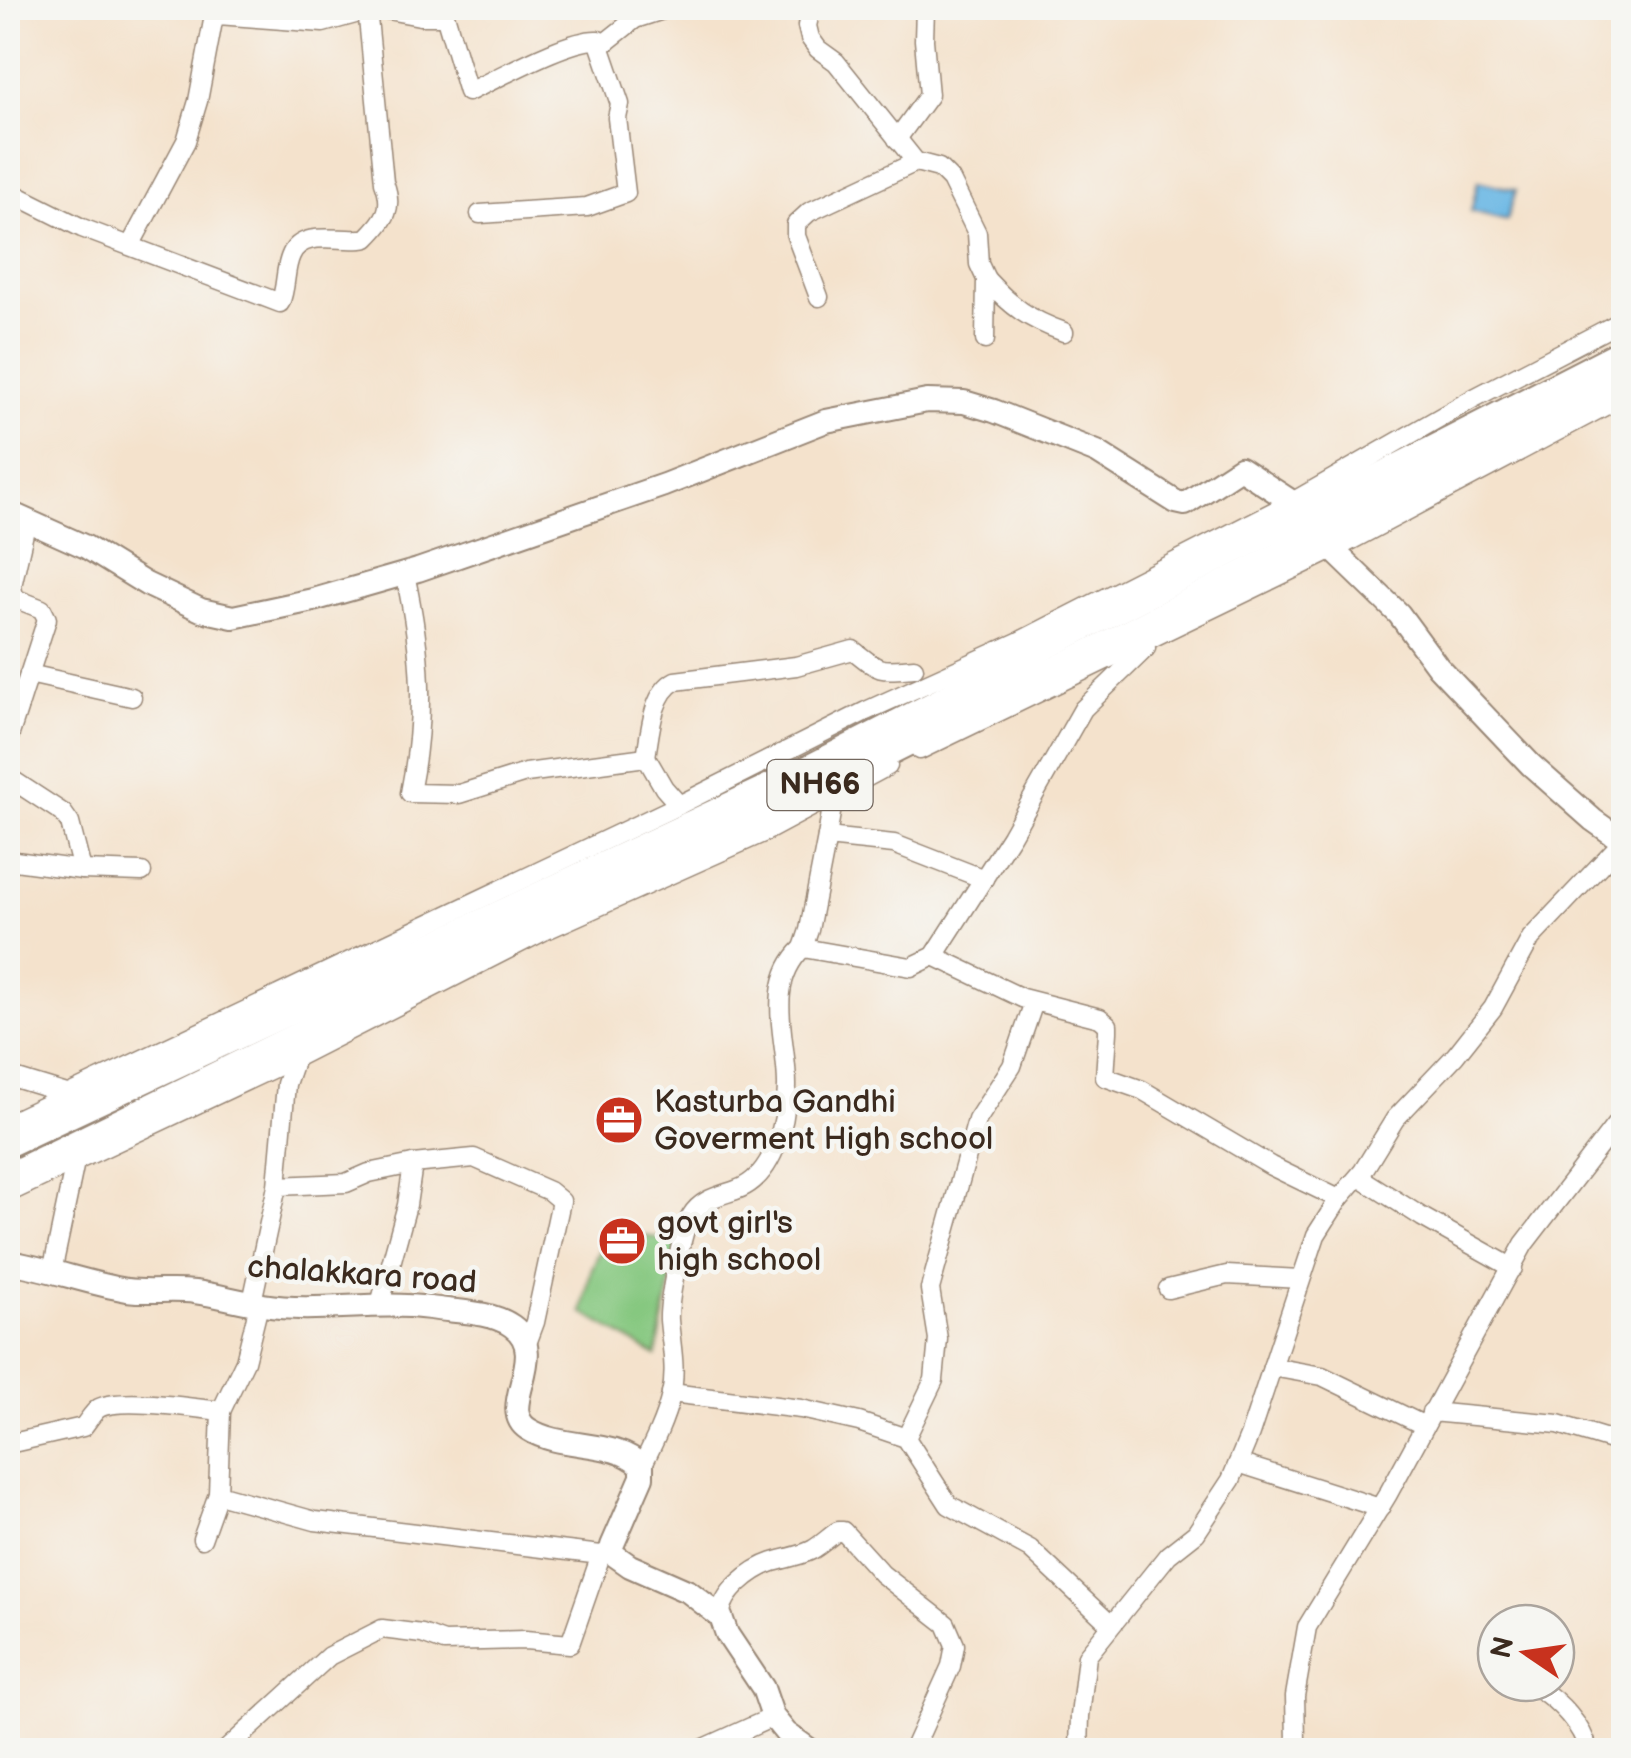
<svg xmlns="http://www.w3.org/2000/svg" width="1631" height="1758" viewBox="0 0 1631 1758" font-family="'Balsamiq Sans',sans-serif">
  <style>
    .green { fill: #86c880; stroke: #60794f; stroke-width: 2.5 }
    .water { fill: #6bb7e4; stroke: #537081; stroke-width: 2.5 }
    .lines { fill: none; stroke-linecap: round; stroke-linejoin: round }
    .minor-casing { stroke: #988675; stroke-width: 21 }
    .major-casing { stroke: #988675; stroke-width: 26 }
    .highway-casing { stroke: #988675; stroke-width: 29 }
    .minor { stroke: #fff; stroke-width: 18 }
    .major { stroke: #fff; stroke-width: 22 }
    .highway { stroke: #fff; stroke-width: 25 }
    .labels { text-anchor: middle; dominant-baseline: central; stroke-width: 9; stroke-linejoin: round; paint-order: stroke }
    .shield { fill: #f6f6f2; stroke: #73675e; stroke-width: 2.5 }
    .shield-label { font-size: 30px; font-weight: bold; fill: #3b2a1e }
    .poi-label { font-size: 32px; fill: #3b2a1e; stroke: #f6f6f2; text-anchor: start }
    .street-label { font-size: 32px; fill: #3b2a1e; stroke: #f6f6f2 }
  </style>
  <rect width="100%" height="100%" fill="#f6f6f2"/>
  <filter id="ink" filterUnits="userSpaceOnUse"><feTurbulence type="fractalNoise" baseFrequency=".01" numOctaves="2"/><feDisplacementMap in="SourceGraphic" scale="20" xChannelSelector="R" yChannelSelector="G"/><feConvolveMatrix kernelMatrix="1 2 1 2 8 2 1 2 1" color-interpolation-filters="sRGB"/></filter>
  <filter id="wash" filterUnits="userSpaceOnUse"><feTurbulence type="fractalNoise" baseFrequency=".0048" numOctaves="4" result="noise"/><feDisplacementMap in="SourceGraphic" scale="40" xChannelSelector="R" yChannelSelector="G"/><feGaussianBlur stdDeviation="2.25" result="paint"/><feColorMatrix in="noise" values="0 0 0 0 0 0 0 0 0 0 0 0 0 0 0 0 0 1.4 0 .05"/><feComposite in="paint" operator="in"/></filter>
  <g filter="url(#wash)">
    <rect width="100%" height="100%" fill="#f4e2cc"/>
    <!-- green -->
    <path class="green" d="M623,1232L679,1242L656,1356L582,1312L591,1271L607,1235Z"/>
    <!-- water -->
    <path class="water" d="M1478,181L1516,190L1507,220L1471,211Z"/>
  </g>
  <g filter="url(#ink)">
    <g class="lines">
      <!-- minor casing -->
      <g class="minor-casing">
        <g id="minor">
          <path d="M118,8H121"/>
          <path d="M443,8L468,92C497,79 569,38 598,40L620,104L617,118L626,193L587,207L480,214"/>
          <path d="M811,8L807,26L810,38L818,49L836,62L916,162L939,168L951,180L977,233L979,264L986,279L985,340"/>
          <path d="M601,46L635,19L669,8"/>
          <path d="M897,139L929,95L924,40L925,8"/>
          <path d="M8,191L82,228L280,303C287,287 284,270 291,255C303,227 345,244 367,238C386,219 394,208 384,182L367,8"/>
          <path d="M131,244L186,141L198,101L213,21L218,15L323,23L377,8L420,16H445"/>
          <path d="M986,279C1012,307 1028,319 1064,332"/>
          <path d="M819,297L796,236V224L809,212L916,162"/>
          <path d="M405,574C422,653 426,713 410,793L459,794L526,773L646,757L664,788L679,805"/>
          <path d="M29,674L132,697"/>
          <path d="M8,740L47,619L42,609L14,598L12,586L27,520"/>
          <path d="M920,750L1333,550L1624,396"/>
          <path d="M646,757C650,734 652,693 675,681L796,666L853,650C881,672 876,671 914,668"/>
          <path d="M8,777L63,813L70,823L82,870"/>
          <path d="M827,837L834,795"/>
          <path d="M8,860L82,870L142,872"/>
          <path d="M803,948L809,930L827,837L894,844L984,879"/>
          <path d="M934,956L1022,998L1100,1018L1108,1025V1032L1105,1077L1142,1090L1271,1166L1339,1199"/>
          <path d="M8,1076L67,1094"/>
          <path d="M8,1123L679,805L866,711L1018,642L1292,502L1474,398L1624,320"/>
          <path d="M1359,1177L1422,1217L1513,1268"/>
          <path d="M277,1186L286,1084L295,1058"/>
          <path d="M8,1193L295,1058L544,931L763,833L888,766"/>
          <path d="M52,1272L75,1162"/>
          <path d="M1168,1289L1227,1275L1300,1279"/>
          <path d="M252,1302L277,1186L346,1183L369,1173L413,1164L474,1158L549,1191L561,1201L535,1322L526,1346"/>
          <path d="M380,1304L407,1205L413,1164"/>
          <path d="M1272,1367L1322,1376L1423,1425"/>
          <path d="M671,1393L801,1409L859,1422L906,1438L949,1505L1030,1549L1111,1625"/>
          <path d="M1431,1412L1558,1424L1624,1444"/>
          <path d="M906,1438L934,1380L938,1339L930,1289L977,1120L1012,1066L1034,1002"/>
          <path d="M8,1444L83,1427C88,1421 93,1412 99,1408C119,1397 197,1408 221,1411L245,1361L259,1305"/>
          <path d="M1238,1463L1380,1508"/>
          <path d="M642,1466C653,1444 665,1420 671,1395C677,1370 671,1345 669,1320C668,1303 682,1229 691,1216C701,1199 719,1196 736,1190C774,1177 786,1123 787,1087C788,1042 763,985 803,948L911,967L934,956L1011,836L1083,709L1146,648"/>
          <path d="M218,1494L315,1521L601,1555L611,1550"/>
          <path d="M202,1539L218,1494L221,1411"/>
          <path d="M721,1617C720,1593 752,1569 773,1562C786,1558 800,1556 812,1550C821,1545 829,1537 838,1531H843L882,1574L946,1624L955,1645L951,1666L913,1750"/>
          <path d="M1538,1688C1559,1701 1583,1726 1588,1750"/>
          <path d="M226,1750L329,1656L382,1629L422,1634L444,1642L525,1640L570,1644L601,1555"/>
          <path d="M700,1750L773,1717"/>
          <path d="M1079,1750L1080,1716L1087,1656L1168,1555L1196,1533L1231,1480L1250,1434L1316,1235L1339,1199L1363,1171L1395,1119L1455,1056L1493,1008L1531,938L1624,840"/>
          <path d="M1290,1750L1296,1741L1295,1696L1307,1627L1388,1494L1524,1244L1624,1114"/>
        </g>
      </g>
      <!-- major casing -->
      <g class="major-casing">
        <g id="major">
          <path d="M8,512L86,547L146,584L201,610L233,617L313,600L418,570L664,485L826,421L927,401L964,402L994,411L1097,452L1176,502L1185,504L1240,468L1292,502"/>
          <path d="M1333,550L1399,614L1438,667L1531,765L1593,820L1624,842"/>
          <path d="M8,1262C48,1268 86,1283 127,1290C149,1293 173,1289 195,1292C218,1295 240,1302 263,1305C319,1314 374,1300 430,1308C455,1312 491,1311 512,1326C552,1354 495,1408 528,1429C562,1451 613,1438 642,1466V1477L612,1546L613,1554L630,1566L689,1592L721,1617L727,1634L763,1688L773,1717L786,1733L810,1750"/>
        </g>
      </g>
      <!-- highway casing -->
      <g class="highway-casing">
        <g id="highway">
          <path d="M8,1144L807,769L1624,351"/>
          <path d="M8,1176L542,916L741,826L1100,647L1624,377"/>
        </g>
      </g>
      <!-- minor -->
      <use href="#minor" class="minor"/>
      <!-- major -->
      <use href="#major" class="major"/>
      <!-- highway -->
      <use href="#highway" class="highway"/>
    </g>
  </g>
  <!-- icons -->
  <defs>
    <g id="office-disc" transform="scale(2.5)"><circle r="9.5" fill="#c8321e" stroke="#f6f6f2"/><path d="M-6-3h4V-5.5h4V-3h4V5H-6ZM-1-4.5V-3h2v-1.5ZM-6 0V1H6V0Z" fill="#fff"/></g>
  </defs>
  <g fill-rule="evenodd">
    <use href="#office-disc" x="619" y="1120"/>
    <use href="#office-disc" x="622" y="1241"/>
  </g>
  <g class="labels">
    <!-- shield labels -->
    <rect class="shield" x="767.5" y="760" width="105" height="50" rx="8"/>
    <g class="shield-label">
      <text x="820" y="785">NH66</text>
    </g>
    <!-- poi labels -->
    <g class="poi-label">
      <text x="654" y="1102">Kasturba Gandhi<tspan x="654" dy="37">Goverment High school</tspan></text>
      <text x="657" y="1223">govt girl's<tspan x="657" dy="37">high school</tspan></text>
    </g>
    <!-- street labels -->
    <g class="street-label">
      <text transform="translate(362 1275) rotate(4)">chalakkara road</text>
    </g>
  </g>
  <!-- margin -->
  <rect width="1631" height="1758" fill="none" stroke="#f6f6f2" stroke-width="40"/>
  <!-- north arrow -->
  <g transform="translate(1526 1653) rotate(283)"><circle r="48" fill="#f6f6f2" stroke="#aba49d" stroke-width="2.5"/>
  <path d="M0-8L18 38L0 25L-18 38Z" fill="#c8321e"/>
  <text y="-15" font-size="28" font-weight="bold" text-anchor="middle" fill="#3b2a1e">N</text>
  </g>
</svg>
